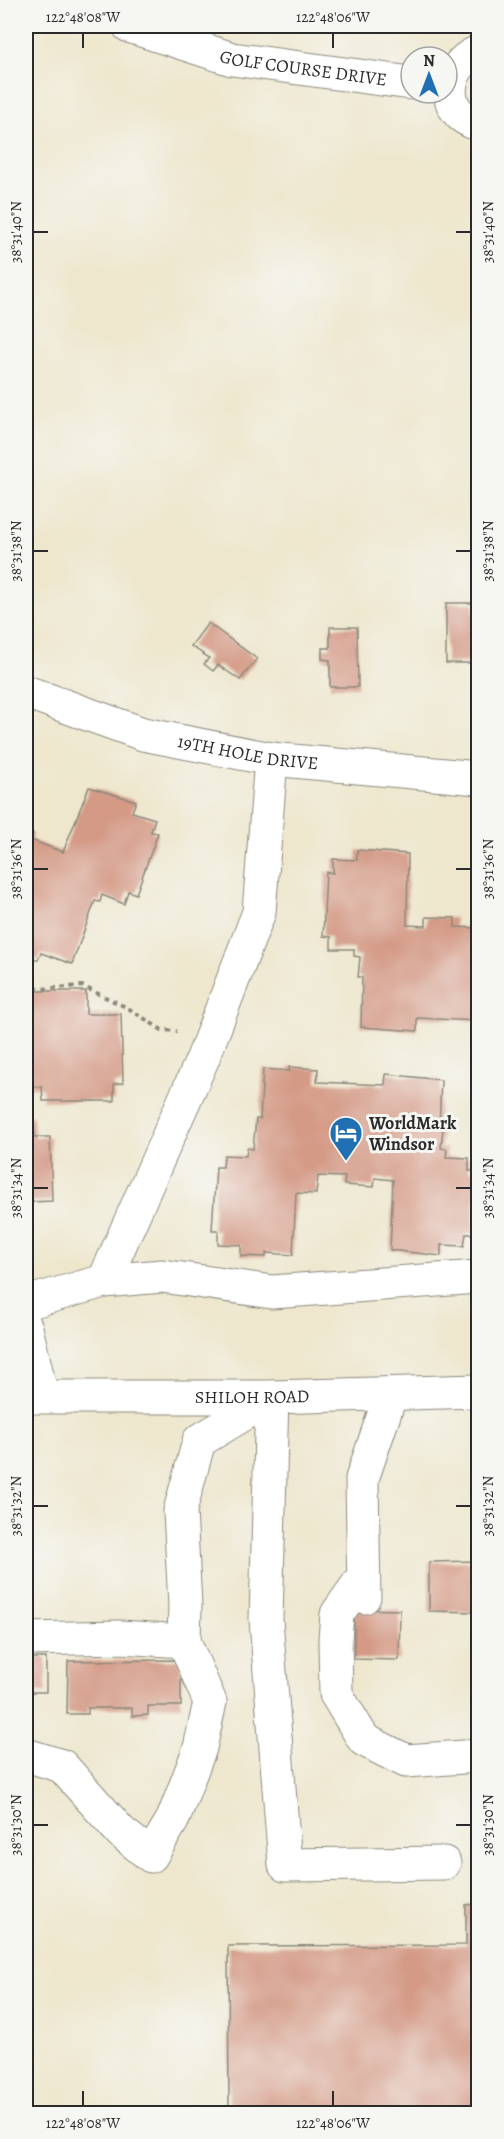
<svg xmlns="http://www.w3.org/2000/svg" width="504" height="2139" viewBox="0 0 504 2139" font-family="Alegreya,serif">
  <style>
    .building { fill: #d49a86 }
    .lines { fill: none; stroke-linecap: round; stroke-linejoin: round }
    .minor-casing { stroke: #8c897c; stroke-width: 35 }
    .major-casing { stroke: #8c897c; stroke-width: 35 }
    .path { stroke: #8c897c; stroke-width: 4; stroke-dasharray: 4.5 4.5; stroke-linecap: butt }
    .minor { stroke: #fff; stroke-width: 33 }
    .major { stroke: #fff; stroke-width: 33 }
    .ticks { fill: none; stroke: #2b2b2b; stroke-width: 2 }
    .labels { text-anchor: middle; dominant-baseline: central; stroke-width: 6; stroke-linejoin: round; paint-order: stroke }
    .street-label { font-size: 18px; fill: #2b2b2b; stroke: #f6f6f2 }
    .poi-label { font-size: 18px; font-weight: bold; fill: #2b2b2b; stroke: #f6f6f2; text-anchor: start }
    .neatline { fill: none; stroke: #2b2b2b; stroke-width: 2 }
    .ticks-label { font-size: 15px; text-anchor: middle; fill: #2b2b2b }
  </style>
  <rect width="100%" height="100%" fill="#f6f6f2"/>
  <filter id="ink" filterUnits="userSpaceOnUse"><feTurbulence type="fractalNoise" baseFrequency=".0167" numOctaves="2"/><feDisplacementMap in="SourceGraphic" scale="12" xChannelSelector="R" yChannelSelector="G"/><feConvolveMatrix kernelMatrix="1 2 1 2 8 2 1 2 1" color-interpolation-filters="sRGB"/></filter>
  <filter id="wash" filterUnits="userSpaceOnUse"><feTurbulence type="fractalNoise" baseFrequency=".008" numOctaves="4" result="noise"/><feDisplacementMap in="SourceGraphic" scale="24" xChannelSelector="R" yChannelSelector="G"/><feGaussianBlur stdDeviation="1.35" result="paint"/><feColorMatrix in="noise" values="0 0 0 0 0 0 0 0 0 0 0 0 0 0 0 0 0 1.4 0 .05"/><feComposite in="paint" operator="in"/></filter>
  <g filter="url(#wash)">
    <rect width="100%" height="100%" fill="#eee7ce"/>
    <g id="blocks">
      <!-- building -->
      <g class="building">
        <path d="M446,603H474V630H478V641H474V663H446Z"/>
        <path d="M208,623L257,659L240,680L218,665L213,671L204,664L209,658L191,646Z"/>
        <path d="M330,627H357L358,687H330V660L322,659V648H330Z"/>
        <path d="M89,787L136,801L132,812L155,819L151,832L158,833L136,894L128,891L124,904L102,895L100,902L95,901L72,964L41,953L38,960L26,955V831L33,834L31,840L63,852Z"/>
        <path d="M357,850L408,854L407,925L426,926V917L455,918V927L478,928V1021L417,1018V1031L361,1027L362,977H358L360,957L354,956V949H331V937L323,936L326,872L333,873V859L357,860Z"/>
        <path d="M26,991H86V1014H121L123,1083L114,1084V1101H43L42,1087H27Z"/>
        <path d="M289,1067L318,1069L317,1082L385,1085L386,1074L441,1080L439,1129H443L441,1148L447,1149L446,1157L469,1158V1171H476L473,1234H466L464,1246L441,1245V1256L390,1250L393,1180L375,1178L374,1187L344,1185L345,1177L318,1176L316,1194L296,1193L293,1255L266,1253V1257L241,1256V1245L218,1244V1230H212L216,1167H223L224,1155L246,1156L247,1148L253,1149L256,1119H260L263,1069L290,1071Z"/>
        <path d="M33,1116L35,1137H50L52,1201L29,1202L28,1209H26V1117Z"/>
        <path d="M478,1561V1612L429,1611V1562Z"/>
        <path d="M354,1609L400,1610L399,1660L354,1659Z"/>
        <rect x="26" y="1658" width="20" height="34"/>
        <path d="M181,1660V1706H148V1715L132,1716V1708H88V1714H67L68,1661Z"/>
        <path d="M478,1904V2114H229L228,1946L466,1945V1905Z"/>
      </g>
    </g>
  </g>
  <g filter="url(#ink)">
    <use href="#blocks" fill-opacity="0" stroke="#8c897c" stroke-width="1.5"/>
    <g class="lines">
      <!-- minor casing -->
      <g class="minor-casing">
        <g id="minor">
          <path id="s1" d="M129,26L232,59L411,83"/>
          <path d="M478,52C443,66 439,114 478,124"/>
          <path id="s2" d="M26,692L143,734L271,759L478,778"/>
          <path d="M104,1281L203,1058L259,912L271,759"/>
          <path d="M26,1303L104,1281L162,1276L272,1292L478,1277"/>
          <path d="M26,1328L42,1396"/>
          <path d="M363,1577L337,1614L335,1639L336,1694L364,1740L406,1761L478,1756"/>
          <path d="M364,1597L362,1479L391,1394"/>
          <path d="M26,1639L120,1637L184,1641L185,1605L180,1511L199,1441L272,1397L266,1620L285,1865L444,1863"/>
          <path d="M26,1755L62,1766L121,1832L151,1856L173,1819L200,1748L210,1702L184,1641"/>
        </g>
      </g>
      <!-- major casing -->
      <g class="major-casing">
        <g id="major">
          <path id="s3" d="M26,1397H272L478,1391"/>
        </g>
      </g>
      <!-- path -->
      <path class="path" d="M26,985L39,989L82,986L128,1008L162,1030L177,1031"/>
      <!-- minor -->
      <use href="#minor" class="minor"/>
      <!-- major -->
      <use href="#major" class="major"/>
    </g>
  </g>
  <!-- ticks -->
  <path class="ticks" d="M83,33V48M333,33V48M33,232H48M456,232H471M33,551H48M456,551H471M33,869H48M456,869H471M33,1188H48M456,1188H471M33,1506H48M456,1506H471M33,1825H48M456,1825H471M83,2091V2106M333,2091V2106"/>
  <!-- icons -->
  <defs>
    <g id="hotel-pin" transform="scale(1.725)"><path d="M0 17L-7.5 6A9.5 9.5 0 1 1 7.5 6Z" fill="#1f6fb2" stroke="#f6f6f2"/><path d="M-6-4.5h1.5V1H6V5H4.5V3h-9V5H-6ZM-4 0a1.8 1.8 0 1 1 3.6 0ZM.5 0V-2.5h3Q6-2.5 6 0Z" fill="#fff"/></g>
  </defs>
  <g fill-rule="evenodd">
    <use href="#hotel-pin" x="346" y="1133"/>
  </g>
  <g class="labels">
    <!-- street labels -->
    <g class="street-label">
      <text stroke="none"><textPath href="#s1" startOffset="180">GOLF COURSE DRIVE</textPath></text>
      <text stroke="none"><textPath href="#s2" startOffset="231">19TH HOLE DRIVE</textPath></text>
      <text stroke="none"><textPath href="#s3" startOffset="226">SHILOH ROAD</textPath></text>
    </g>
    <!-- poi labels -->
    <g class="poi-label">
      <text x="369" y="1123">WorldMark<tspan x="369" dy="21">Windsor</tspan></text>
    </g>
  </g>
  <!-- margin -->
  <rect width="504" height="2139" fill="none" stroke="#f6f6f2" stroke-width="66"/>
  <!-- north arrow -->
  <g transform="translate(429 75)"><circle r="28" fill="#f6f6f2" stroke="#a5a5a2" stroke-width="1.5"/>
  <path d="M0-4.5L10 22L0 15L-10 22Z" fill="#1f6fb2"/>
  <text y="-9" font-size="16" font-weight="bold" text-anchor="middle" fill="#2b2b2b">N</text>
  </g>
  <rect x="33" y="33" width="438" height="2073" class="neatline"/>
  <g class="ticks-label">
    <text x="83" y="22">122°48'08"W</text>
    <text x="333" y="22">122°48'06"W</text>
    <text transform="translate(16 232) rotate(-90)" y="5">38°31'40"N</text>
    <text transform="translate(488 232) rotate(-90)" y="5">38°31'40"N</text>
    <text transform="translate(16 551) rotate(-90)" y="5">38°31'38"N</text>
    <text transform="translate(488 551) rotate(-90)" y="5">38°31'38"N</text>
    <text transform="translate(16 869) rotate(-90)" y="5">38°31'36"N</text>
    <text transform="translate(488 869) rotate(-90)" y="5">38°31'36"N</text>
    <text transform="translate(16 1188) rotate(-90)" y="5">38°31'34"N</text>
    <text transform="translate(488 1188) rotate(-90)" y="5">38°31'34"N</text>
    <text transform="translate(16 1506) rotate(-90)" y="5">38°31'32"N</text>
    <text transform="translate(488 1506) rotate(-90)" y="5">38°31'32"N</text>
    <text transform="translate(16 1825) rotate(-90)" y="5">38°31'30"N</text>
    <text transform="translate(488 1825) rotate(-90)" y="5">38°31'30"N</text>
    <text x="83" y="2128">122°48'08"W</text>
    <text x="333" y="2128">122°48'06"W</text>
  </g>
</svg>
